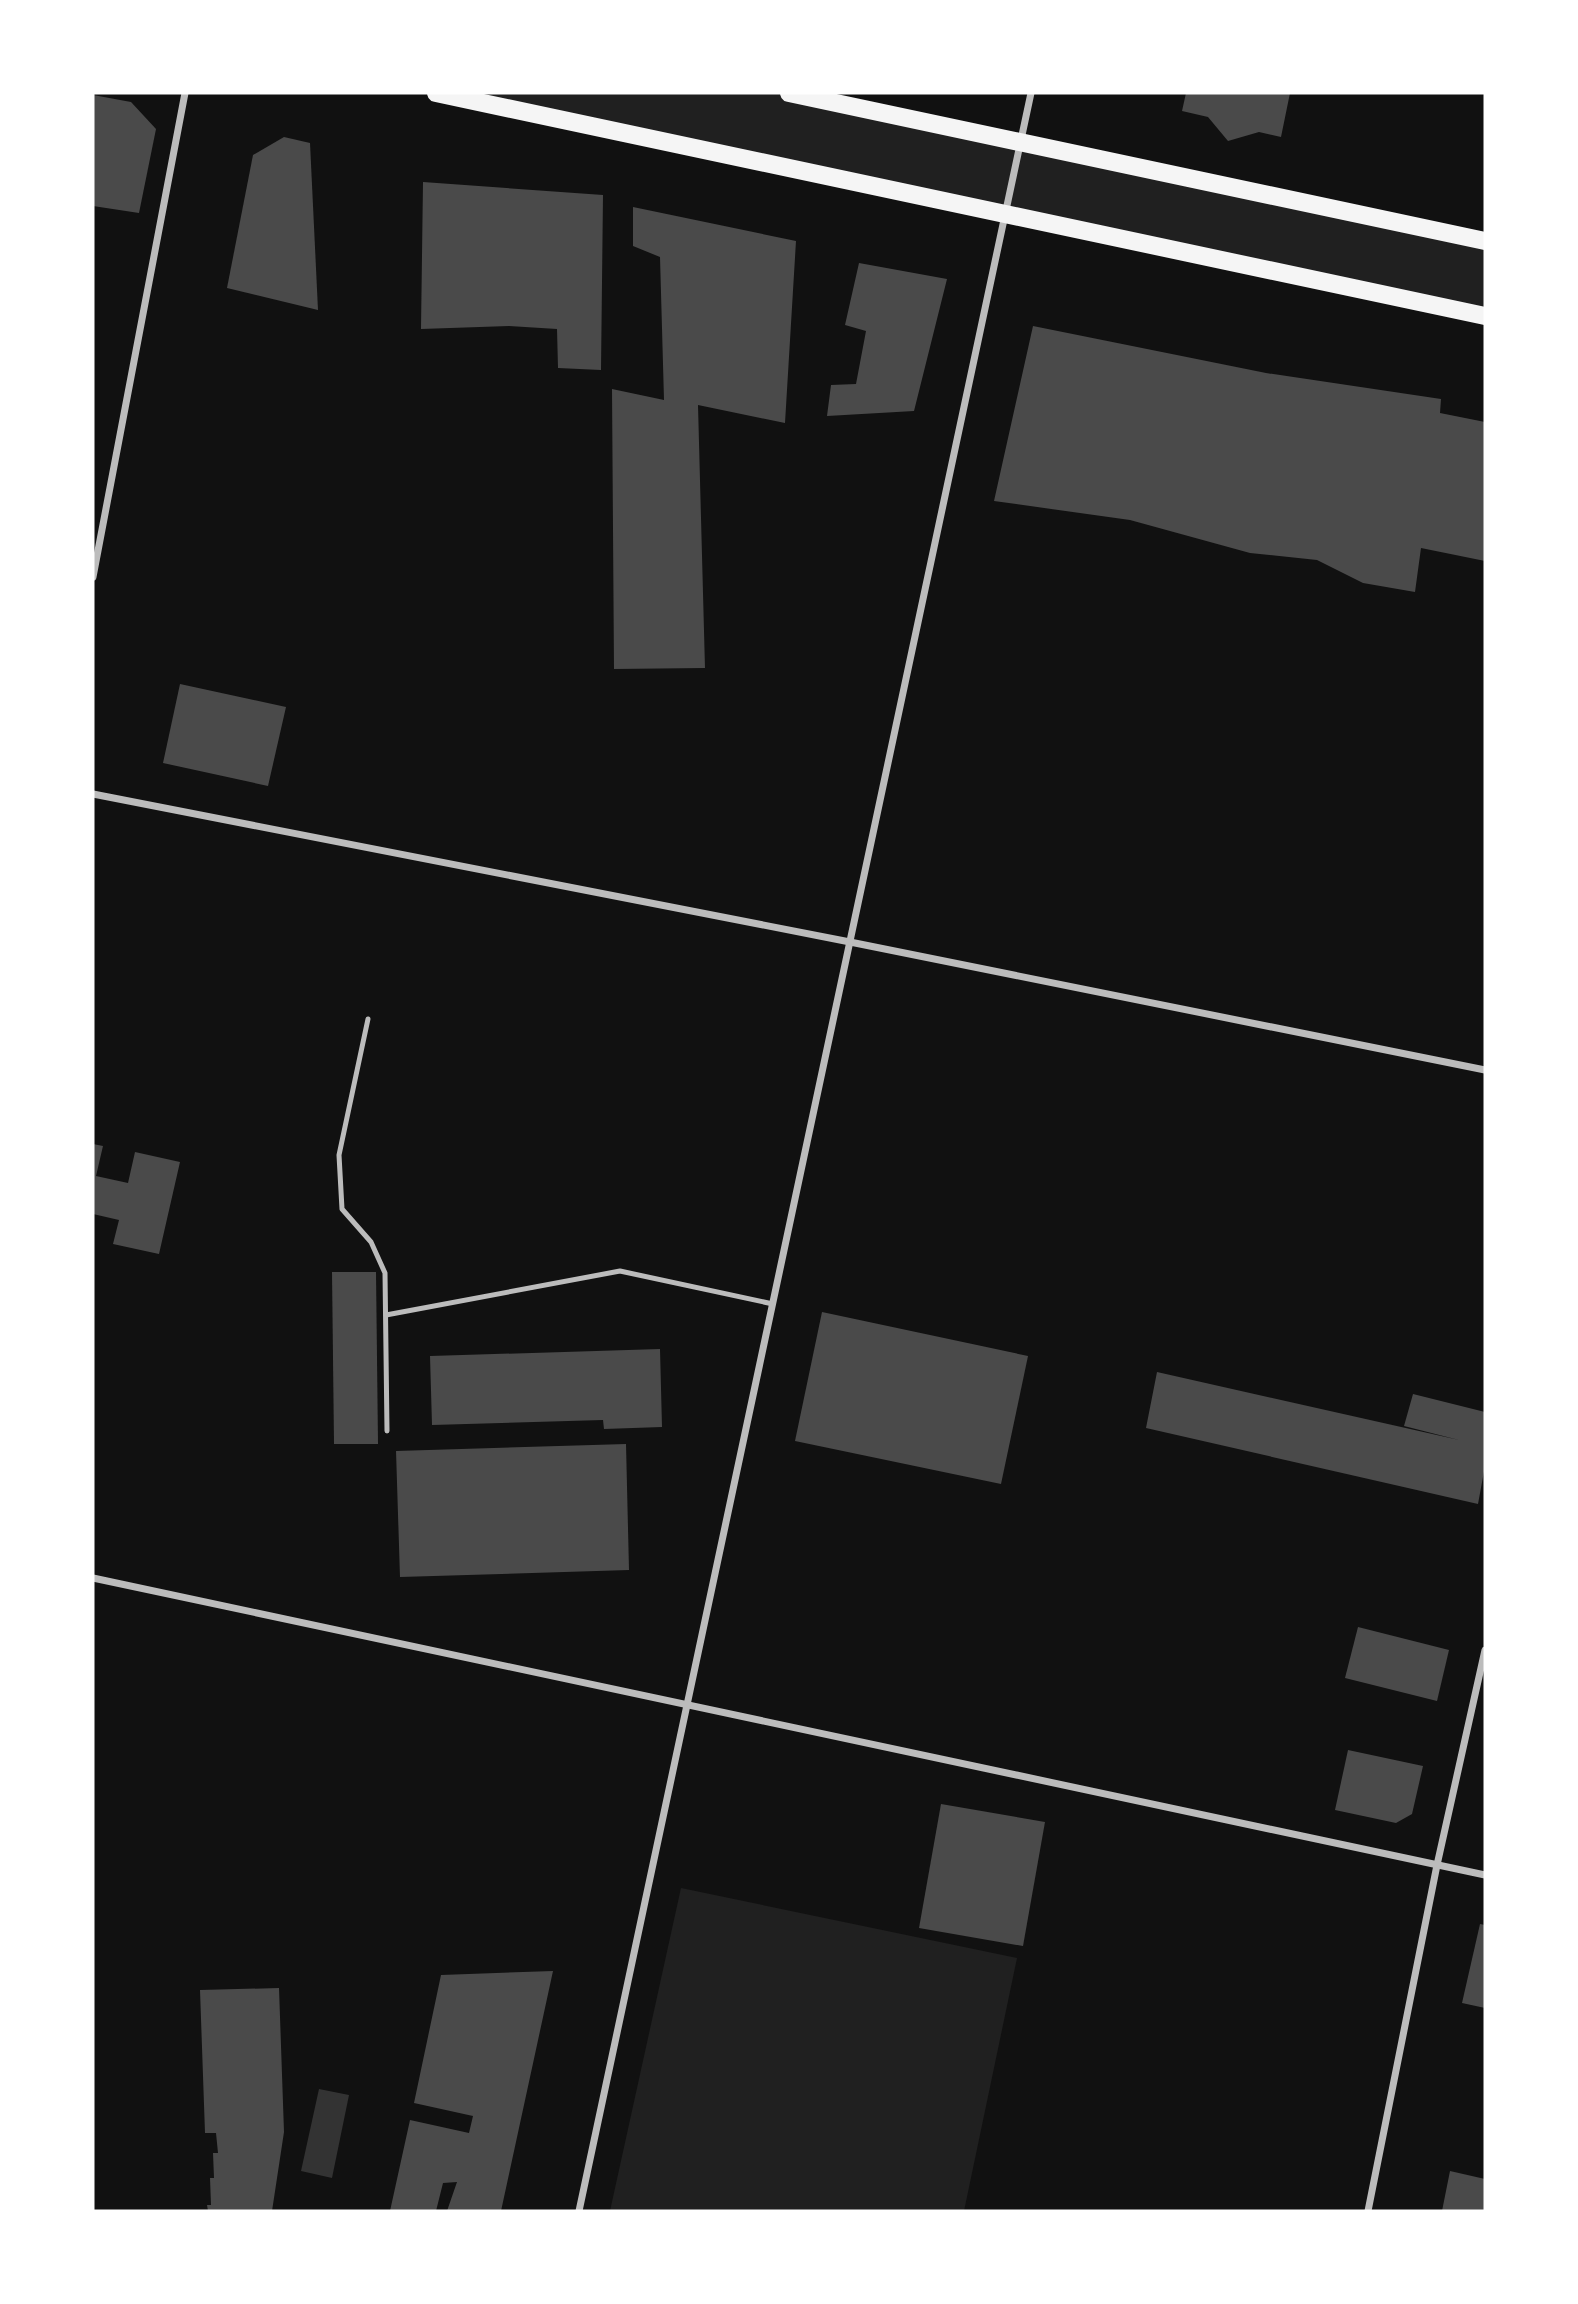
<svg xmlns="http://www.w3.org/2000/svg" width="1578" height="2304" viewBox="0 0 1578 2304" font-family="'Varela Round',sans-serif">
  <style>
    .green { fill: #202020 }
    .water { fill: #333 }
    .building { fill: #4a4a4a }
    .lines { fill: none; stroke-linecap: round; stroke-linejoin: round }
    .service { stroke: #bcbcbc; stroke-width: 5 }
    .minor { stroke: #bcbcbc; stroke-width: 7 }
    .primary { stroke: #f5f5f5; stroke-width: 18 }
  </style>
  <rect width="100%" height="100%" fill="#111"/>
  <!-- green -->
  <g class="green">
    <path d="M436,93H789L1485,241V316Z"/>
    <path d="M681,1888L1017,1958L964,2211H610Z"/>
  </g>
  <!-- water -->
  <path class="water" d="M319,2089L349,2095L332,2178L301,2171Z"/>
  <!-- building -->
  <g class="building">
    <path d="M1186,93H1290L1281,137L1259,132L1228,141L1208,117L1182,111Z"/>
    <path d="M93,95L131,102L156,129L139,213L93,206Z"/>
    <path d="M284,137L310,143L318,310L227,288L253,155Z"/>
    <path d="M423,182L603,195L601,370L558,368L557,329L509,326L421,329Z"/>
    <path d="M633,207L796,241L785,423L698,405L705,668L614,669L612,389L664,400L660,257L633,246Z"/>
    <path d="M859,263L947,279L914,411L827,416L831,385L856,384L866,331L845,325Z"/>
    <path d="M1033,326L1266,373L1441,399L1440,413L1485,422V561L1421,548L1415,592L1363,583L1317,560L1250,553L1130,520L994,501Z"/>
    <path d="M180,684L286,707L268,786L163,763Z"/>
    <path d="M93,1144L103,1146L96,1176L128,1183L135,1152L180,1162L159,1254L113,1244L119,1220L93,1214Z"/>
    <path d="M332,1272H376L378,1444H334Z"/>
    <path d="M822,1312L1028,1356L1001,1484L795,1441Z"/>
    <path d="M660,1349L662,1427L604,1429L603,1420L432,1425L430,1356Z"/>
    <path d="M1157,1372L1459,1440L1404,1426L1413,1394L1485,1412V1466L1478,1504L1146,1428Z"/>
    <path d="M626,1444L629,1570L400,1577L396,1451Z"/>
    <path d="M1358,1627L1449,1650L1437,1701L1345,1678Z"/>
    <path d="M1348,1750L1423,1766L1412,1814L1396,1823L1335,1810Z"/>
    <path d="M941,1804L1045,1822L1023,1946L919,1928Z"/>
    <path d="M1480,1924L1485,1925V2008L1462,2003Z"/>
    <path d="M553,1971L501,2211H447L457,2182L443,2183L436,2211H390L410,2120L469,2133L473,2116L414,2103L441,1975Z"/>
    <path d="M279,1988L284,2132L272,2211H208L207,2205H211L210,2178H214L213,2153H218L216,2133H205L200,1990Z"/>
    <path d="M1450,2171L1485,2179V2211H1442Z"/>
  </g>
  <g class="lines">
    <!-- service -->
    <g class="service">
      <path d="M368,1019L339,1155L342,1209L371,1242L385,1273L387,1431"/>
      <path d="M386,1315L620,1271L773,1304"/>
    </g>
    <!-- minor -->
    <g class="minor">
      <path d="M93,577L185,93"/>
      <path d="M93,794L850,942L1485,1070"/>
      <path d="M93,1578L1485,1875"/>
      <path d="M579,2211L1031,93"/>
      <path d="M1368,2211L1437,1865L1485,1650"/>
    </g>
    <!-- primary -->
    <g class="primary">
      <path d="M436,93L1485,316"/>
      <path d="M789,93L1485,241"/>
    </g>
  </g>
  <!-- border -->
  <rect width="1578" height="2304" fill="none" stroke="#ffffff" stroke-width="189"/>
</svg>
